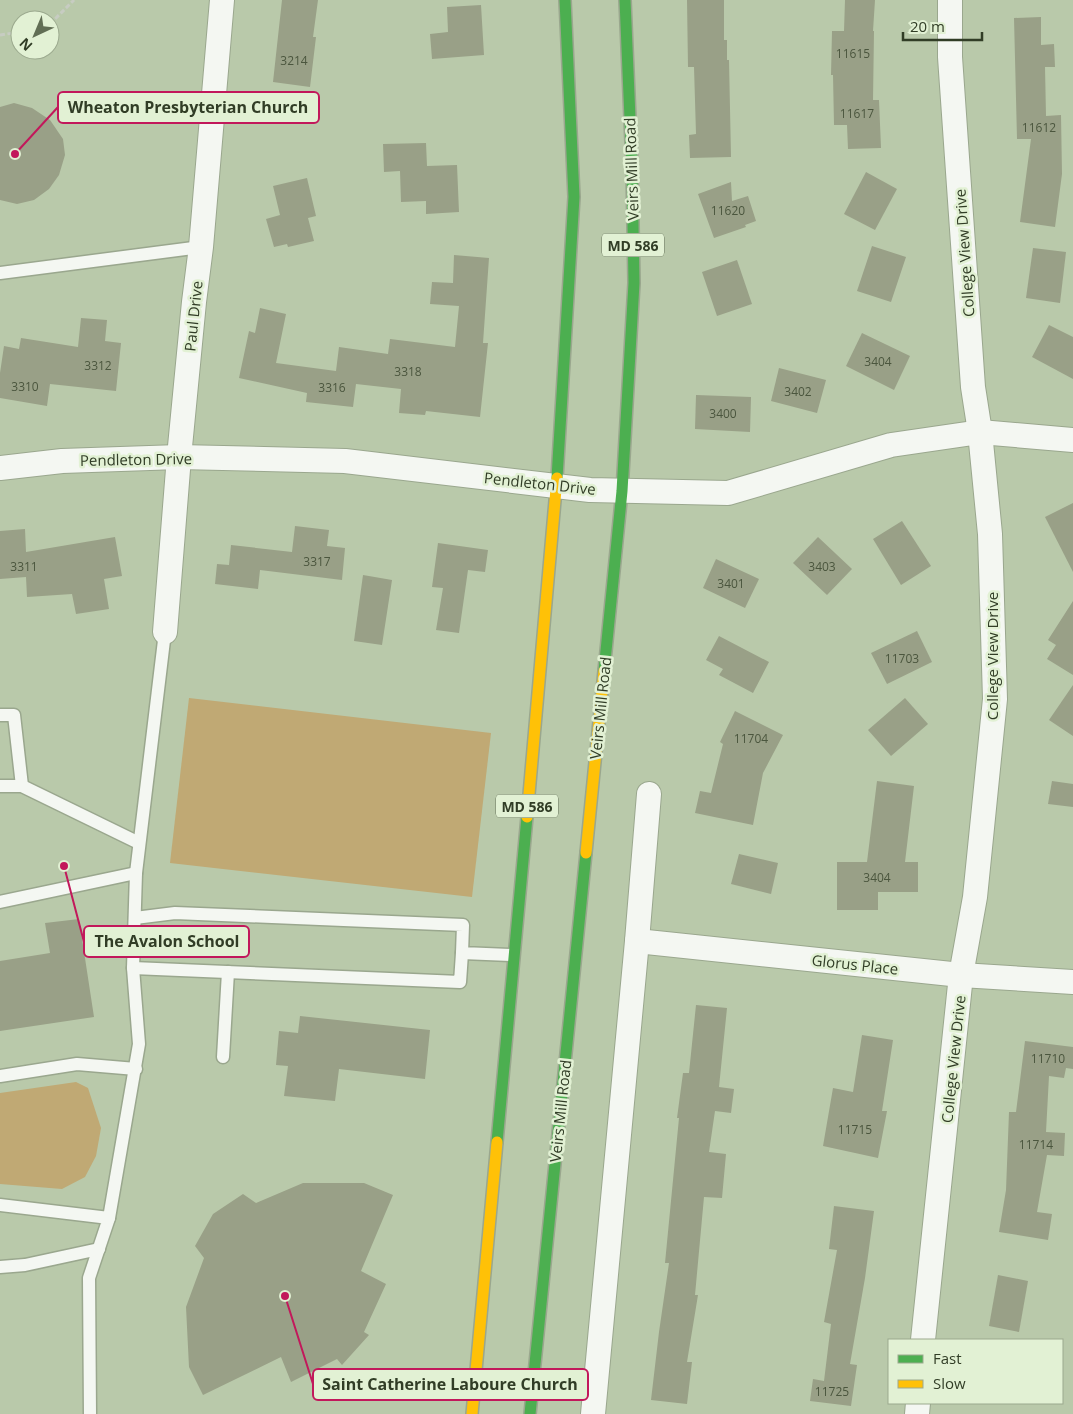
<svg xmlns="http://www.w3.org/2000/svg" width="1073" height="1414" viewBox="0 0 1073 1414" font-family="'Open Sans',sans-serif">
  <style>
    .green { fill: #c0a974 }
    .building { fill: #99a087 }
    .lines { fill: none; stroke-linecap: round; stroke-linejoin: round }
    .lane-casing { stroke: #9aa78e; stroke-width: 15 }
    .street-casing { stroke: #9aa78e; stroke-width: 26 }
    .fast-casing { stroke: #9aa78e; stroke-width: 14 }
    .slow-casing { stroke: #9aa78e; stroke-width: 14 }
    .path { stroke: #c7ccc2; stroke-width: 3; stroke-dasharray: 5 2.5; stroke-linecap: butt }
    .lane { stroke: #f4f7f2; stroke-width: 12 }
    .street { stroke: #f4f7f2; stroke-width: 24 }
    .fast { stroke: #4caf50; stroke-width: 11 }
    .slow { stroke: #ffc107; stroke-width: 11 }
    .labels { text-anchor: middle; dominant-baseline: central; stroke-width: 5; stroke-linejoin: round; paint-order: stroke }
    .number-label { font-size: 12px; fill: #4b563e }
    .shield { fill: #e2f1d4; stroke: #66735a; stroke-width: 1 }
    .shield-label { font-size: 14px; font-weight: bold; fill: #313d26 }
    .street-label { font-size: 15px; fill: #313d26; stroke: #e2f1d4 }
    .leader { fill: none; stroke: #c2185b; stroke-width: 2 }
    .callout-dot { fill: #c2185b; stroke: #e2f1d4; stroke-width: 2 }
    .callout { fill: #e2f1d4; stroke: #c2185b; stroke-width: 2 }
    .callout-label { font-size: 16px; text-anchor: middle; font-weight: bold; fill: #313d26 }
  </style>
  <rect width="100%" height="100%" fill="#b9c9aa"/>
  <!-- green -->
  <g class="green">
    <path d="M189,698L491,733L472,897L170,863Z"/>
    <path d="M76,1082L88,1088L101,1128L96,1156L85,1177L62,1189L0,1184V1093Z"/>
  </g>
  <!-- building -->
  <g class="building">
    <path d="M282,0H318L313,37H316L310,87L273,82Z"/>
    <path d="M687,0H724V40H727V60H729L731,157L690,158L689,135L696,134L694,67H688Z"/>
    <path d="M845,0H875L873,31H874L873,100H879L881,148L848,149L847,125H834L833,75H831L832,31H844Z"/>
    <path d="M481,5L484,55L432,59L430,34L448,32L447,7Z"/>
    <path d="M1041,17V45L1054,44L1055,67H1045L1046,116L1061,115L1062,174L1055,227L1020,222L1031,139H1017L1014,18Z"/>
    <path d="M14,103L32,108L50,120L63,139L65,155L59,175L49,189L34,200L17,204L0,200V107Z"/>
    <path d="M426,143L427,166L457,165L459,212L426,214V201L401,202L400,171L384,172L383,144Z"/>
    <path d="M866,172L897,189L875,230L844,214Z"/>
    <path d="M307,178L316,216L308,218L314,241L288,247L287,244L274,247L266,219L280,215L273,186Z"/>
    <path d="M731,182L732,201L748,196L756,221L745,225L746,227L714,238L698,194Z"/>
    <path d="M872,246L906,257L891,302L857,291Z"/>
    <path d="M1033,248L1066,252L1060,303L1026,298Z"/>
    <path d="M454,255L489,258L483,343H488L480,417L426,411L425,415L399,413L401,389L356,384L353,407L306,402L307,393L239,378L249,331L255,333L260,308L286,314L276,363L336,371L339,347L388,354L390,339L455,347L459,306L430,304L432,282L453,283Z"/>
    <path d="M737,260L752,304L717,316L702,272Z"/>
    <path d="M81,318L107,320L105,341L121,343L116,391L50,384L47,406L0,398V373L4,346L19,349L21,338L78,347Z"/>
    <path d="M1049,325L1073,337V379L1032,357Z"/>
    <path d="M862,333L910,356L894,390L846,366Z"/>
    <path d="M779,368L826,380L817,413L771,401Z"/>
    <path d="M696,395L751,397L750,432L695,429Z"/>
    <path d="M1073,503V572L1045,517Z"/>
    <path d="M902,521L931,566L901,585L873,539Z"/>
    <path d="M295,526L329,530L327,546L345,548L342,580L260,570L258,589L215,584L217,564L229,565L231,545L292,552Z"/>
    <path d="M25,529L26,552L115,537L122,576L104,579L109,609L76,614L72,594L27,597L26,577L0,579V531Z"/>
    <path d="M818,537L852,569L827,595L793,563Z"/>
    <path d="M438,543L488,550L485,572L468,570L459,633L436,630L443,588L432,587Z"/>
    <path d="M716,559L759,579L745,608L703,588Z"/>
    <path d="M363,575L392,580L382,645L354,641Z"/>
    <path d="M1073,601V675L1047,659L1056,645L1048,640Z"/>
    <path d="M917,631L932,662L887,684L871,653Z"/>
    <path d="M719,636L769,662L753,693L719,675L723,669L706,660Z"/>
    <path d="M1073,685V736L1049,720Z"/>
    <path d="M905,698L928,724L891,756L868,730Z"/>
    <path d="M735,711L783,735L763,773L753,825L695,813L700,791L711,793L723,744L720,742Z"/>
    <path d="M877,781L914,786L905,862H918V892H878V910H837V862H867Z"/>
    <path d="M1052,781L1073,784V807L1048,804Z"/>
    <path d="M739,854L778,863L771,894L731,884Z"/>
    <path d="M79,919L94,1017L0,1031V961L50,953L45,923Z"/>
    <path d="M696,1005L727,1008L719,1087L734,1089L731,1113L715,1111L709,1152L726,1154L722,1198L704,1197L695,1295H698L687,1362H692L687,1404L651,1400L659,1332L669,1263H665L679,1118H677L683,1073H689Z"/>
    <path d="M300,1016L430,1030L425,1079L339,1069L335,1101L284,1096L288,1066L276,1065L279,1031L298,1033Z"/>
    <path d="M862,1035L893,1040L882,1111H887L878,1158L823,1146L833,1088L853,1092Z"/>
    <path d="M1025,1041L1073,1047V1069L1066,1068L1064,1078L1049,1076L1046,1132L1065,1133L1064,1156L1047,1155L1037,1212L1052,1214L1048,1240L999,1232L1006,1190L1009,1112H1016Z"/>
    <path d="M303,1183H364L393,1195L361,1271L386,1284L364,1332L369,1335L342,1365L337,1359L291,1382L281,1357L203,1395L189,1367L186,1307L204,1258L195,1246L213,1214L243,1194L256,1203Z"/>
    <path d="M834,1206L874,1211L865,1278L850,1364L857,1365L851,1406L810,1401L813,1379L824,1381L831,1324L824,1322L837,1250L829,1249Z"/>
    <path d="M998,1275L1028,1281L1019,1332L989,1326Z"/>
  </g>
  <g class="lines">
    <!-- lane casing -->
    <g class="lane-casing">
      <g id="lane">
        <path d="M0,273L201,247"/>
        <path d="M0,715H14L22,786"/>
        <path d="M0,786H22L139,843"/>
        <path d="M0,902L136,873"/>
        <path d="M135,918L175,913L463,925L462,953L513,955"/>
        <path d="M133,968L460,982L462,953"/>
        <path d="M223,1057L228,972"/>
        <path d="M0,1076L77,1064L136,1069"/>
        <path d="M0,1205L109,1218L89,1278L90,1414"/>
        <path d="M109,1218L139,1044L133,968L136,873L165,632"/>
        <path d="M0,1267L25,1265L99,1249"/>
      </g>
    </g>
    <!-- street casing -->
    <g class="street-casing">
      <g id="street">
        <path d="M0,468L62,461L179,457L345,461L590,490L728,493L891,445L980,432L1073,440"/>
        <path d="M165,632L179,457L194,302L201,247L222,0"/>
        <path d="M637,941L961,975L1073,982"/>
        <path d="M923,1340L961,975L975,897L995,699L990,534L980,432L973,387L950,57V0"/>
        <path d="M593,1414L637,941L649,794"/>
        <path d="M917,1414L918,1403"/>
      </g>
    </g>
    <!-- fast casing -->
    <g class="fast-casing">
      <g id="fast">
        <path d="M557,478L574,197L565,0"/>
        <path d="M604,671L622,491L634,283L632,166L625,0"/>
        <path d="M497,1142L527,817"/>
        <path d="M530,1414L586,853"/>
      </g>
    </g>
    <!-- slow casing -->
    <g class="slow-casing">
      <g id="slow">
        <path d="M527,817L557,478"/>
        <path d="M586,853L604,671"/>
        <path d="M472,1414L497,1142"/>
      </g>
    </g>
    <!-- path -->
    <g class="path">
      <path d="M50,24L74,0"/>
      <path d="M0,35L20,32"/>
    </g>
    <!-- lane -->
    <use href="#lane" class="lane"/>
    <!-- street -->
    <use href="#street" class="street"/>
    <!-- fast -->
    <use href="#fast" class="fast"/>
    <!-- slow -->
    <use href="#slow" class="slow"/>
  </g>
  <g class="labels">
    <!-- number labels -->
    <g class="number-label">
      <text x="853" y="53">11615</text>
      <text x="294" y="60">3214</text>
      <text x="857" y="113">11617</text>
      <text x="1039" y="127">11612</text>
      <text x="728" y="210">11620</text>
      <text x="878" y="361">3404</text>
      <text x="98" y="365">3312</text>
      <text x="408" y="371">3318</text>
      <text x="25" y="386">3310</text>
      <text x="332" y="387">3316</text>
      <text x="798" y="391">3402</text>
      <text x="723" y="413">3400</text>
      <text x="317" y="561">3317</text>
      <text x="24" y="566">3311</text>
      <text x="822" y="566">3403</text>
      <text x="731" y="583">3401</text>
      <text x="902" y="658">11703</text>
      <text x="751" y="738">11704</text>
      <text x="877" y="877">3404</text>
      <text x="1048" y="1058">11710</text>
      <text x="855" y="1129">11715</text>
      <text x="1036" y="1144">11714</text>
      <text x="832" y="1391">11725</text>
    </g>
    <!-- shield labels -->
    <g class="shield">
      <rect x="602" y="233.5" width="62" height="23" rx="4"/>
      <rect x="496" y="794.5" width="62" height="23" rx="4"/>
    </g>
    <g class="shield-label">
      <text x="633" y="245">MD 586</text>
      <text x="527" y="806">MD 586</text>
    </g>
    <!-- street labels -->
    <g class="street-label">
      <text transform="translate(631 169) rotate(-92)">Veirs Mill Road</text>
      <text transform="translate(964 253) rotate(-94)">College View Drive</text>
      <text transform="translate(193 316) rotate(-84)">Paul Drive</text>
      <text transform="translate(136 459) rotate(-1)">Pendleton Drive</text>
      <text transform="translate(540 483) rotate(6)">Pendleton Drive</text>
      <text transform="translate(992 656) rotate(-90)">College View Drive</text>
      <text transform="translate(600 708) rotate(-84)">Veirs Mill Road</text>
      <text transform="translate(855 964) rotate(6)">Glorus Place</text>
      <text transform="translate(953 1059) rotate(-84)">College View Drive</text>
      <text transform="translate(560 1111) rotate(-84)">Veirs Mill Road</text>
    </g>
  </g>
  <!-- callouts -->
  <path class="leader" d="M15 154L58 107M64 866L84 942M285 1296L313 1384"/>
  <g class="callout-dot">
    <circle cx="15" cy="154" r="5"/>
    <circle cx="64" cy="866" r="5"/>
    <circle cx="285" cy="1296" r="5"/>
  </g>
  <g class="callout">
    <rect x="58" y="92" width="261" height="31" rx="5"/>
    <rect x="84" y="926" width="165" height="31" rx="5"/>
    <rect x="313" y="1369" width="275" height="31" rx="5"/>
  </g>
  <g class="callout-label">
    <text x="188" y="113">Wheaton Presbyterian Church</text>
    <text x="167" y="947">The Avalon School</text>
    <text x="450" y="1390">Saint Catherine Laboure Church</text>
  </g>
  <!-- legend -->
  <rect x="888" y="1339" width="175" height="65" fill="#e2f1d4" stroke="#9ba98e"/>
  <rect x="898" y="1355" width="25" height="8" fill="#4caf50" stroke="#9ba98e"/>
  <text x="933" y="1364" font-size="15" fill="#313d26">Fast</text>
  <rect x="898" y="1380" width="25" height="8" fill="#ffc107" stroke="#9ba98e"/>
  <text x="933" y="1389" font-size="15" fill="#313d26">Slow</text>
  <!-- north arrow -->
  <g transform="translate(35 35) rotate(224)"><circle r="24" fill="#e2f1d4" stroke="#9ba98e"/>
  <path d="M0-4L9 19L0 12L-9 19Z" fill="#616e54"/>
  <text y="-8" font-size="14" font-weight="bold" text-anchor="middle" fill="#313d26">N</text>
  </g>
  <!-- scale -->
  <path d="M903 32v8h79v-8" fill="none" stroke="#313d26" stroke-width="2.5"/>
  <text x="910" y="32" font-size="15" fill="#313d26" stroke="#e2f1d4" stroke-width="4" paint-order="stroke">20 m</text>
</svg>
